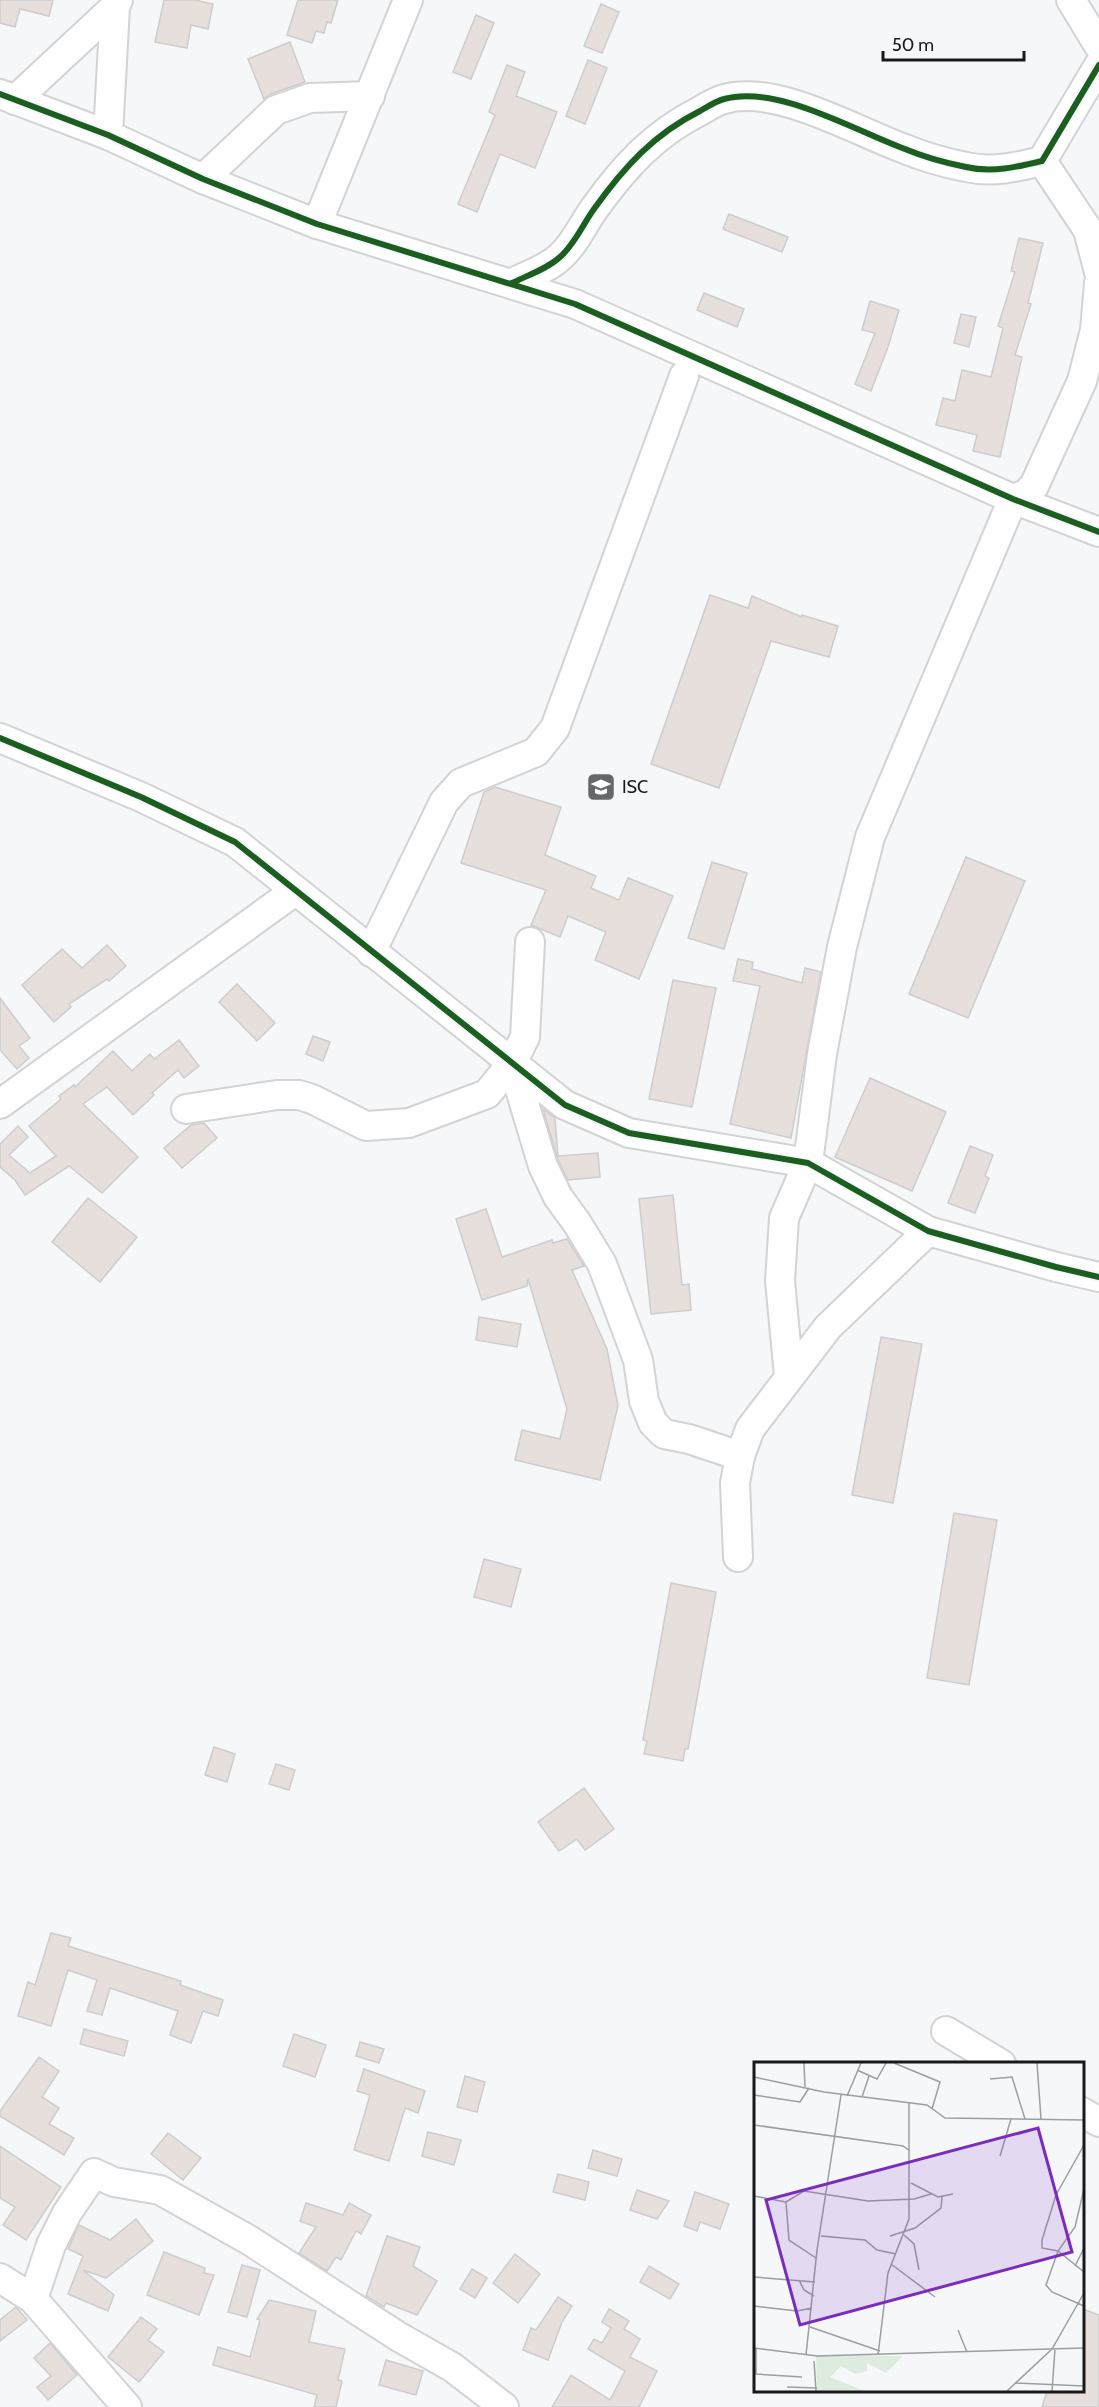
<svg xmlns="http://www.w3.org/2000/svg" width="1099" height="2407" viewBox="0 0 1099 2407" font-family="Cabin,sans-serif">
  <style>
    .building { fill: #e7dfdc; stroke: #cdcdce; stroke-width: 1.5 }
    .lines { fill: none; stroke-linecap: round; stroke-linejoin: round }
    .minor-casing { stroke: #d3d3d5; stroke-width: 32 }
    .minor { stroke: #fefefe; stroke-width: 28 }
    .cycleway-casing { stroke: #f5f7fa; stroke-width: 10 }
    .cycleway { stroke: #1b5e20; stroke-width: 6 }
    .labels { text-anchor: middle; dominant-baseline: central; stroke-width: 4.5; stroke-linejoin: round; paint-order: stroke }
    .poi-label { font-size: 18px; fill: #18191a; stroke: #f5f7fa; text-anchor: start }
    .inset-road { fill: none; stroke: #9d9ea0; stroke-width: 1.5 }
    .view { fill: #7b2cbf; fill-opacity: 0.15; stroke: #7b2cbf; stroke-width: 3 }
    .inset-edge { fill: none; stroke: #18191a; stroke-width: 3 }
  </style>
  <rect width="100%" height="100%" fill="#f6f7f9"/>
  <!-- building -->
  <g class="building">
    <path d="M0,0H53L49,16L20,9L15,27L0,23Z"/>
    <path d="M164,0H195L213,4L208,29L191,25L187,48L155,42Z"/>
    <path d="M298,0H338L331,23L327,22L324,33L316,31L312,43L287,35Z"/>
    <path d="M601,4L619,12L602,53L584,46Z"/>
    <path d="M476,15L494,23L471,79L453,72Z"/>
    <path d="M290,42L305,82L271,94L264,99L248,59Z"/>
    <path d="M588,60L607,68L585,124L566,116Z"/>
    <path d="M507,65L525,72L516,96L557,112L535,168L500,154L477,212L458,204L495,115L489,112Z"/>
    <path d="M729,214L788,237L782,252L723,229Z"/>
    <path d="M1019,238L1043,243L1028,303L1031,304L1015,355L1022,357L1000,457L973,451L977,435L936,425L943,398L955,401L962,370L991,377L1003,328L998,326L1015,272L1011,271Z"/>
    <path d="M704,293L744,309L737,327L697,310Z"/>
    <path d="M870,301L899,310L888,347L871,391L855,384L875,333L862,330Z"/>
    <path d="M961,314L976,317L969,347L954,343Z"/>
    <path d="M710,595L748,608L752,596L802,617V615L838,626L829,657L771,641L719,788L651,764Z"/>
    <path d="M495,787L561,807L545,855L596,876L591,888L619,900L628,878L673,896L639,979L595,960L606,932L568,916L560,937L531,925L546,890L461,863L484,792Z"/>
    <path d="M966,857L1025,881L968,1018L909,994Z"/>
    <path d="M712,862L747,873L724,949L688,938Z"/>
    <path d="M107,945L126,966L109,981L107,979L69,1004L71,1007L54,1022L22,985L62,949L82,968Z"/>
    <path d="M738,959L753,962L752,969L802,983L805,968L821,972L791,1138L730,1124L760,986L733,981Z"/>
    <path d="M673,980L716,988L692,1107L649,1099Z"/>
    <path d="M237,984L275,1023L257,1041L219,1002Z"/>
    <path d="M0,998L30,1038L19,1046L29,1058L17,1069L0,1050Z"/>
    <path d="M313,1036L330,1042L323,1061L306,1054Z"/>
    <path d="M179,1040L199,1066L184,1078L178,1070L152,1093L154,1095L133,1115L107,1087L83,1104L138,1157L102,1193L69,1166L25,1195L15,1180L0,1167V1144L18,1126L28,1137L9,1155L30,1173L56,1156L29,1126L61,1099L59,1096L74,1085L75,1087L113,1051L132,1071L150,1054L154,1059Z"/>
    <path d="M870,1078L946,1112L912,1191L835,1157Z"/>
    <path d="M543,1109L555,1118L558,1156L598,1153L600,1177L568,1180L558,1160Z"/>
    <path d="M204,1123L217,1138L182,1168L164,1148L191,1125Z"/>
    <path d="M970,1146L993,1155L985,1176L989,1178L975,1213L948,1203Z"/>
    <path d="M673,1195L682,1285L689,1284L691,1310L651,1314L639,1199Z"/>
    <path d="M88,1198L137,1237L100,1282L52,1242Z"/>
    <path d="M486,1209L502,1257L552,1240L553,1243L567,1239L584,1266L572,1270L607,1349L618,1406L600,1480L515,1460L522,1430L560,1439L567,1409L528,1279L527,1286L482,1300L456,1219Z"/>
    <path d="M479,1317L521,1324L517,1347L476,1340Z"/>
    <path d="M881,1337L922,1344L893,1503L852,1495Z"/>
    <path d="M954,1513L997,1520L969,1685L927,1678Z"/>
    <path d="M484,1559L521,1569L511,1607L474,1597Z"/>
    <path d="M671,1583L716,1592L688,1749H685L683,1761L644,1754L647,1741L643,1740Z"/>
    <path d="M214,1747L235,1754L227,1782L205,1775Z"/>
    <path d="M276,1764L295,1770L289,1790L269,1784Z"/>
    <path d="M584,1788L614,1829L585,1850L577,1839L559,1851L538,1822Z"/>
    <path d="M51,1933L71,1938L68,1946L181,1981L180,1985L223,2000L218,2016L203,2011L191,2043L170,2035L178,2011L110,1988L102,2015L87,2011L97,1980L68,1970L51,2026L18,2016L28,1982L35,1985Z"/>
    <path d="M84,2029L128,2041L124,2056L80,2044Z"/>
    <path d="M294,2034L326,2045L315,2077L283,2066Z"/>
    <path d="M360,2042L384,2049L379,2063L356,2056Z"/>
    <path d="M39,2057L59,2071L42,2097L59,2108L49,2124L74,2138L64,2155L0,2116V2111Z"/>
    <path d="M364,2069L425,2091L418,2113L405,2108L389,2161L354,2150L370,2095L357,2091Z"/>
    <path d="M465,2076L485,2082L477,2112L457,2107Z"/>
    <path d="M428,2132L461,2140L454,2165L422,2156Z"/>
    <path d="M168,2133L201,2158L183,2180L151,2154Z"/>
    <path d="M0,2146L61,2187L26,2240L3,2225L15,2207L0,2198Z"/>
    <path d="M593,2150L622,2159L617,2176L588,2168Z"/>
    <path d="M558,2174L589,2182L585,2200L553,2192Z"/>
    <path d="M637,2190L669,2201L657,2219L630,2210Z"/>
    <path d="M695,2192L729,2204L720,2229L700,2222L697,2231L684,2226Z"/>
    <path d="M306,2203L343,2215L349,2203L371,2215L361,2234L356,2231L341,2260L336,2257L327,2271L299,2253L316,2227L300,2221Z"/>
    <path d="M136,2219L153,2241L106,2278L83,2270L114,2295L108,2311L68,2294L83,2256L68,2249L79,2225L110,2240Z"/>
    <path d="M387,2236L420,2247L413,2266L437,2281L417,2315L386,2303L384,2307L366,2296Z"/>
    <path d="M164,2252L205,2268L204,2273L214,2275L199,2315L147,2295Z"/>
    <path d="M515,2254L540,2274L518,2303L493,2283Z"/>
    <path d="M242,2265L260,2270L247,2317L228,2312Z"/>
    <path d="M649,2266L679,2284L670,2299L640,2282Z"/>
    <path d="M472,2269L487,2278L475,2298L460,2289Z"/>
    <path d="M558,2297L572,2306L562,2322L548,2360L523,2350L531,2328L536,2330Z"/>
    <path d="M269,2300L316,2311L309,2342L345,2349L338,2380L342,2381L336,2407H314L317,2395L213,2365L218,2347L250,2357L260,2320L257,2319Z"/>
    <path d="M16,2307L27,2320L0,2341V2320Z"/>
    <path d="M609,2309L629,2321L624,2329L640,2339L630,2357L657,2371L639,2407H552L571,2375L610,2400L625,2371L588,2349L594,2339L602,2343L611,2328L602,2322Z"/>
    <path d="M1083,2309L1099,2315V2407H1042L1047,2391H1083Z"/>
    <path d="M141,2317L157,2329L148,2340L164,2352L139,2382L108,2357Z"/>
    <path d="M50,2343L77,2375L48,2400L37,2387L51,2376L34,2358Z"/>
    <path d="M386,2360L423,2371L416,2395L379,2385Z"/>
  </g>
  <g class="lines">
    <!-- minor casing -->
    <g class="minor-casing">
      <g id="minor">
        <path d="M1071,0L1099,46"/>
        <path d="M0,94L108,135L203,179L317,224L575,304L1013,499L1099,532"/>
        <path d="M15,100L115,7"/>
        <path d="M108,135L115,7L118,0"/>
        <path d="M1042,161L1088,230L1099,272"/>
        <path d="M203,179L276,110L310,98L370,96"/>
        <path d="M317,224L408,0"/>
        <path d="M512,283C528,275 547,269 560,257C575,244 583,224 594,209C624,167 654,134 700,111C707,107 716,101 724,99C777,84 855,131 905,149C924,157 946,163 966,167C992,173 1017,167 1042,161L1099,65"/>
        <path d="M0,738L141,797L235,842L565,1105L629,1133L808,1163L928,1231L1056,1267L1099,1277"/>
        <path d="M371,952L444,802L461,783L536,752L555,728L684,376"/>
        <path d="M512,1063L543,1166L558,1197L577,1223L602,1264L638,1360L644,1401L653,1423L664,1434L689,1439L740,1456"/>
        <path d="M0,1104L295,891"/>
        <path d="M186,1109L277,1095H299L312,1099L366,1126L409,1123L487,1094L512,1063L525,1037L530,942"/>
        <path d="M789,1376L780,1281L784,1218L808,1163L822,1054L842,947L870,837L1013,499L1026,494L1034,486L1082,381L1095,330L1099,283"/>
        <path d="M738,1557L735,1483L740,1456L750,1429L828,1327L928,1231"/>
        <path d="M946,2031L1001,2064"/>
        <path d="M1082,2112L1099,2122"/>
        <path d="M0,2278L33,2299L127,2407"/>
        <path d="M33,2299L51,2245L67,2213L94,2173L114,2182L160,2190L249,2240L399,2337L452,2367L504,2407"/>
      </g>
    </g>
    <!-- minor -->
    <use href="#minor" class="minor"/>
    <!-- cycleway casing -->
    <g class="cycleway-casing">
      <g id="cycleway">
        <path d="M0,94L108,135L203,179L317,224L575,304L1013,499L1099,532"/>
        <path d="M512,283C528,275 547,269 560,257C575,244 583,224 594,209C624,167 654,134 700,111C707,107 716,101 724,99C777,84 855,131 905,149C924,157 946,163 966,167C992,173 1017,167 1042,161L1099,65"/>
        <path d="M0,738L141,797L235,842L565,1105L629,1133L808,1163L928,1231L1056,1267L1099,1277"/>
      </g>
    </g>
    <!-- cycleway -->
    <use href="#cycleway" class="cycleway"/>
  </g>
  <!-- icons -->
  <defs>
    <g id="school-square" transform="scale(1.5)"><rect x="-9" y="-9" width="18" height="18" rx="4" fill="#666768" stroke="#f5f7fa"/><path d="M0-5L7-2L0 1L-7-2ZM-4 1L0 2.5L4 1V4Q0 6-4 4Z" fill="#fff"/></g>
  </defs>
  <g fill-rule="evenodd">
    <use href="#school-square" x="601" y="787"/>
  </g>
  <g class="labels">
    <!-- poi labels -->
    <g class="poi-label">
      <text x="622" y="787">ISC</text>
    </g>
  </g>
  <!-- overview -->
  <g transform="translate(754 2062)">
    <rect width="330" height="330" fill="#f6f7f9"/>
    <path d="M62,293L149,294L132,311L113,301V309L101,312L87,304L76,315L111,329H63Z" fill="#deebdf"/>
    <path class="inset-road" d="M50,1L51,25M140,1L186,20L178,47M283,1L287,57M103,8L123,17L132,1M0,15L70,30L173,43L191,56L330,58M236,17L258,15L271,57M0,33L46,40L55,26M93,34L107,1M108,35L115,14M0,63L149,84L156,89M330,83L302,133L288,178V186L304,189L330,210M246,94L257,57M157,121L184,135L199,132M330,127L321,165L304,189L292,223L298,230L330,244M0,134L32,140M32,140L50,129L114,139L160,137L177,132M32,140L35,178L62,196M150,173L160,182L165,208M67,174L111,178L123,188L142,192M136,174L161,166L187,146L188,135M137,202L181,235M321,204L330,186M0,215L61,220M45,218L50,228L60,234M0,244L43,249L58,246M56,265L126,289M204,268L213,290M0,286L63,294L330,286M2,287V312L48,315M52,293L63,188L87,33M124,293L134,211L155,157V41M60,299L62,329M261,321L330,324M33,325L63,326M253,329L298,287L330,231M298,329L301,287"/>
    <path class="view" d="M284,66L318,190L46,263L12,138Z"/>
    <rect width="330" height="330" class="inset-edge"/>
  </g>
  <!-- scale -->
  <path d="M883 51v9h141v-9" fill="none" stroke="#18191a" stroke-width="3"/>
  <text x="892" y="51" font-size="18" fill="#18191a" stroke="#f5f7fa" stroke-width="4.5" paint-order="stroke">50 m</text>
</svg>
